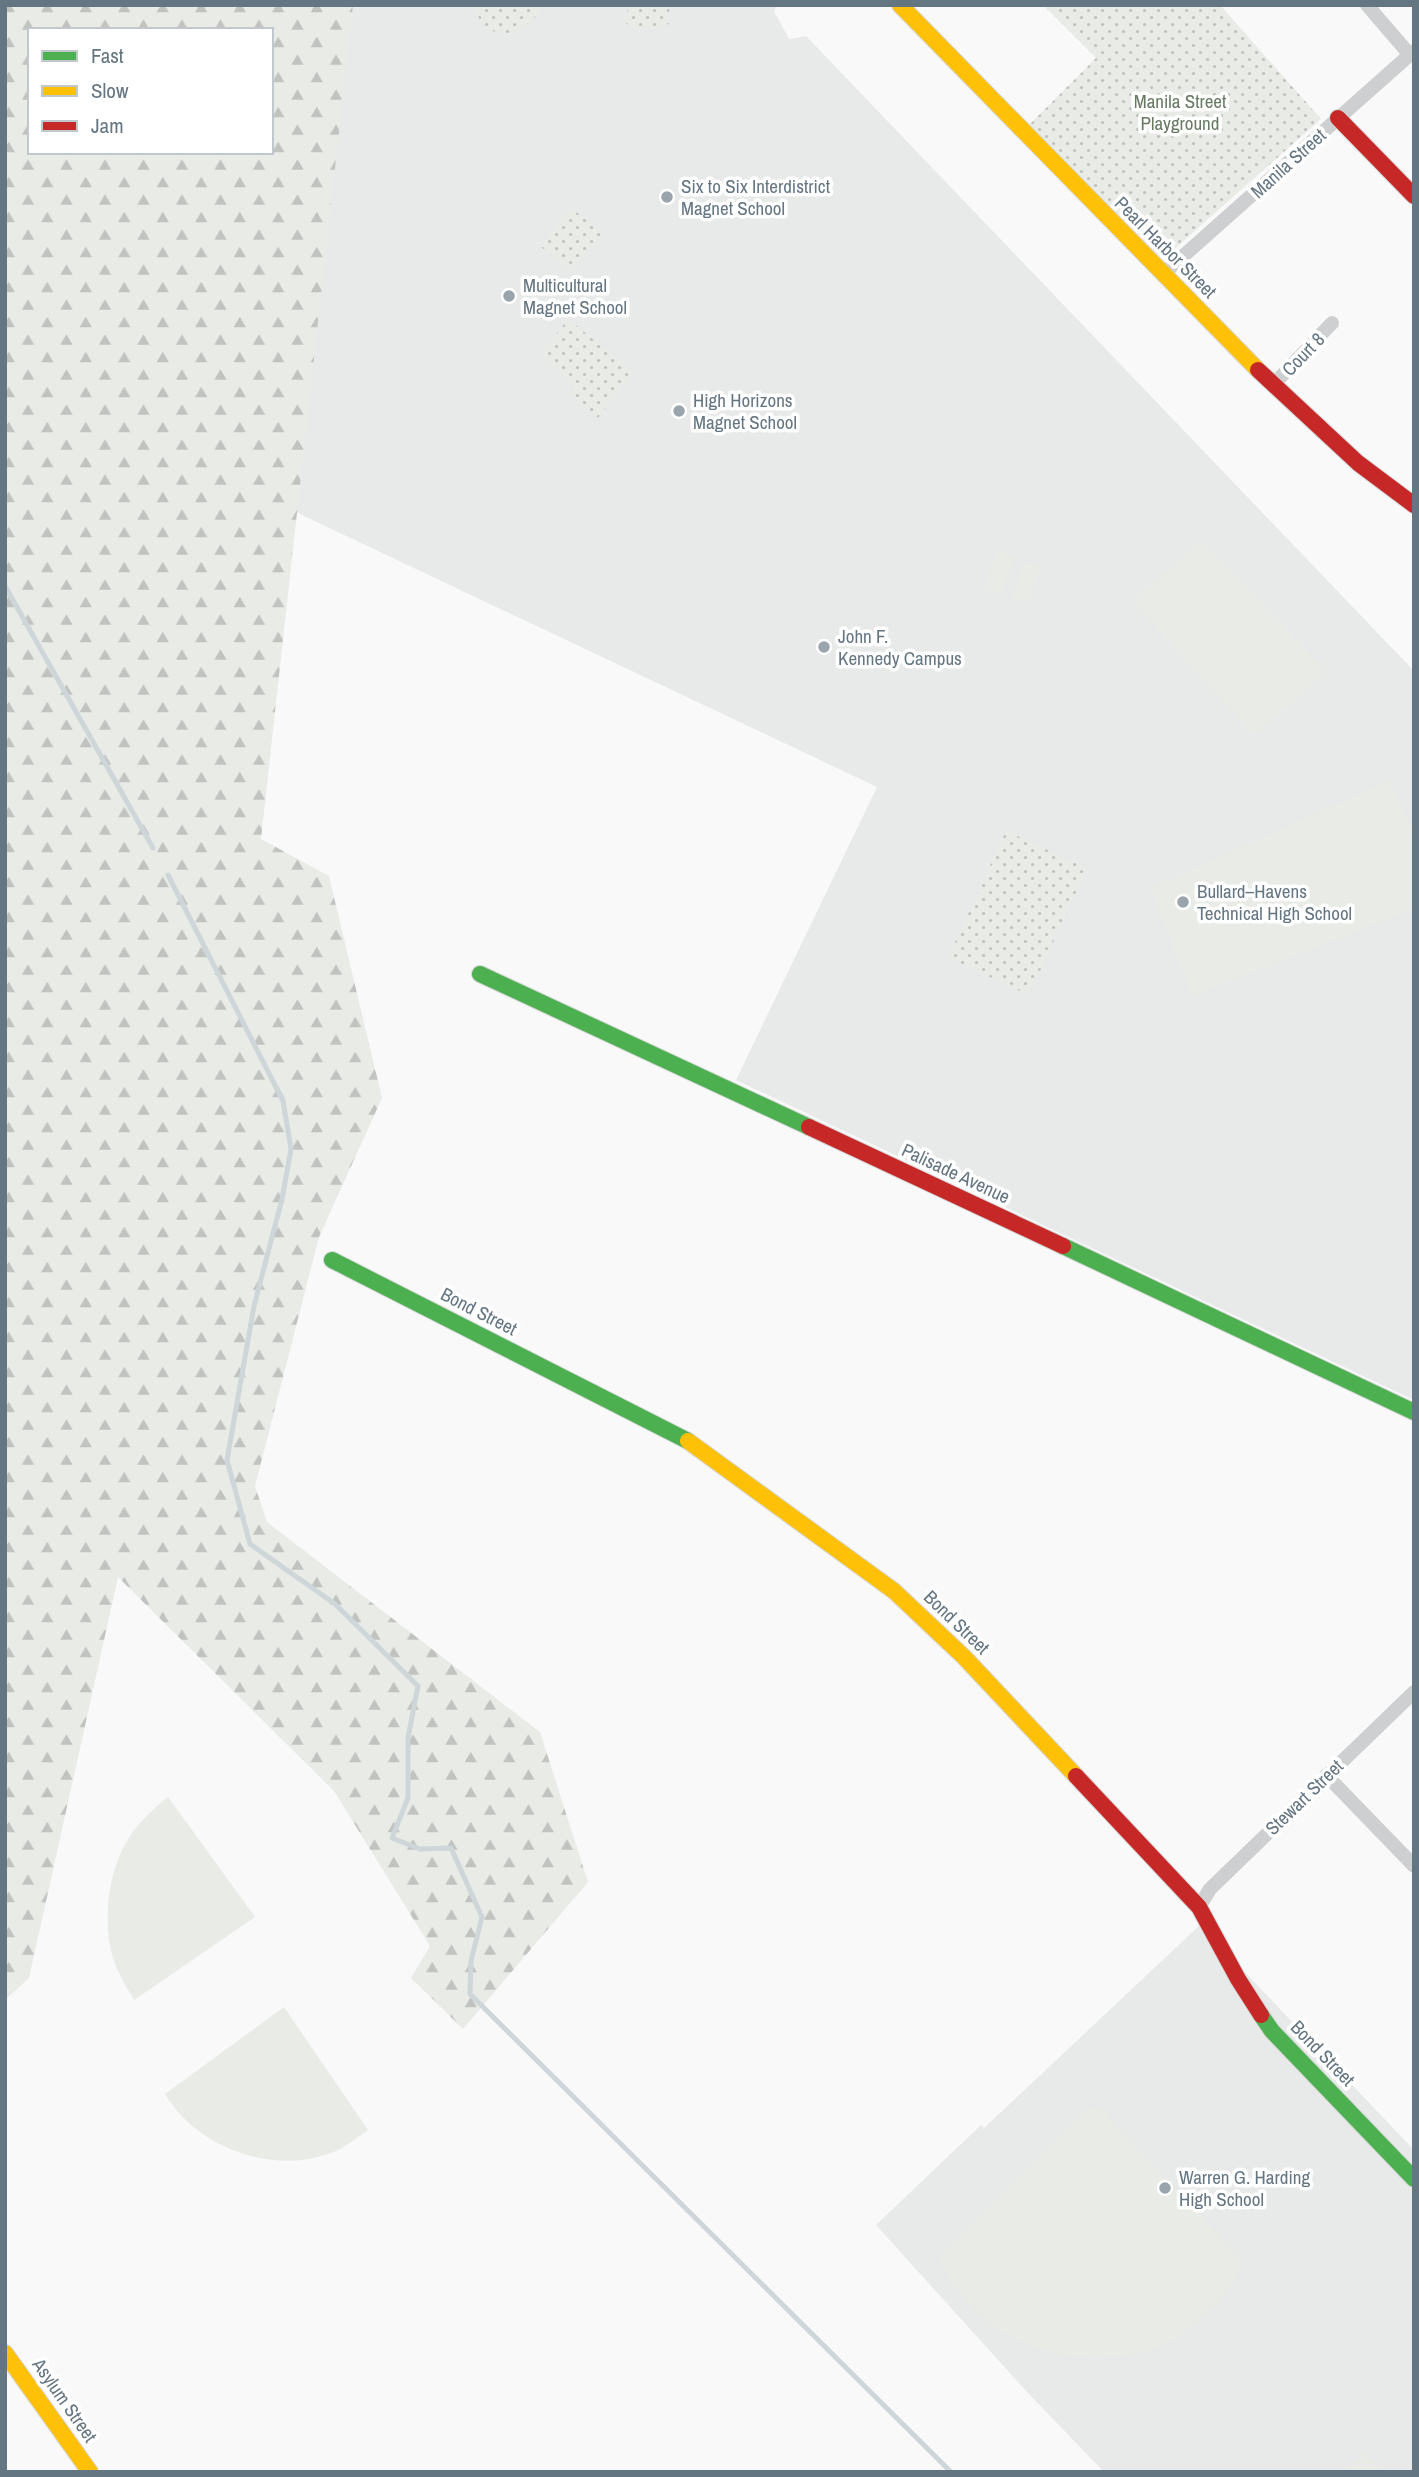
<svg xmlns="http://www.w3.org/2000/svg" width="1419" height="2477" viewBox="0 0 1419 2477" font-family="'Archivo Narrow',sans-serif">
  <style>
    .built { fill: #e8e9e9 }
    .green { fill: #e8ebe6 }
    .forest { fill: url(#forest-firs); fill-rule: evenodd }
    .park { fill: url(#park-dots) }
    .lines { fill: none; stroke-linecap: round; stroke-linejoin: round }
    .stream { stroke: #ced6d9; stroke-width: 5 }
    .fast-casing { stroke: #d5d6d7; stroke-width: 18 }
    .slow-casing { stroke: #d5d6d7; stroke-width: 18 }
    .jam-casing { stroke: #d5d6d7; stroke-width: 18 }
    .street { stroke: #cecfd0; stroke-width: 14 }
    .fast { stroke: #4caf50; stroke-width: 16 }
    .slow { stroke: #ffc107; stroke-width: 16 }
    .jam { stroke: #c62828; stroke-width: 16 }
    .poi-dot { fill: #99a4ac; stroke: #fff; stroke-width: 2.5 }
    .labels { text-anchor: middle; dominant-baseline: central; stroke-width: 7; stroke-linejoin: round; paint-order: stroke }
    .park-label { font-size: 19px; fill: #687a64; stroke: #fff }
    .street-label { font-size: 19px; fill: #657683; stroke: #fff }
    .poi-label { font-size: 19px; fill: #657683; stroke: #fff; text-anchor: start }
  </style>
  <defs>
    <pattern id="forest-firs" width="22" height="20" patternUnits="userSpaceOnUse" patternTransform="scale(1.75)"><rect width="22" height="20" fill="#e8ebe6"/><path d="M5 1l3.5 6h-7zM16 11l3.5 6h-7z" fill="#c0c3c0"/></pattern>
    <pattern id="park-dots" width="8" height="8" patternUnits="userSpaceOnUse" patternTransform="scale(1.75)"><rect width="8" height="8" fill="#e8ebe6"/><path d="M2 2h.1M6 6h.1" fill="none" stroke="#c0c3c0" stroke-width="1.8" stroke-linecap="round"/></pattern>
  </defs>
  <rect width="100%" height="100%" fill="#f9f9f9"/>
  <!-- built -->
  <g class="built">
    <path d="M342,5H777L774,11L789,39L806,36L1414,671V1400L736,1080L877,787L283,506Z"/>
    <path d="M1200,1925L1414,2150V2472H1104L1027,2392L876,2225L981,2125L984,2128Z"/>
  </g>
  <!-- green -->
  <g class="green">
    <path d="M1202,540L1327,672L1254,736L1132,601Z"/>
    <path d="M997,551L1014,557L1001,595L984,589Z"/>
    <path d="M1025,561L1041,567L1028,604L1011,598Z"/>
    <path d="M1390,780L1414,838V909L1192,996L1150,888Z"/>
    <path d="M168,1797L255,1917L134,2000C125,1985 115,1968 111,1951C103,1914 109,1868 130,1836C140,1821 154,1808 168,1797Z"/>
    <path d="M284,2007L368,2130C358,2137 347,2146 336,2151C276,2177 198,2149 165,2094Z"/>
    <path d="M1089,2108H1100L1243,2261C1237,2272 1232,2284 1225,2294C1218,2303 1183,2336 1173,2341C1110,2372 1025,2360 974,2310C959,2295 948,2275 938,2257Z"/>
    <path d="M1364,2452L1383,2472H1344Z"/>
  </g>
  <!-- forest -->
  <path class="forest" d="M5,5H353L261,839L329,876L382,1098L319,1237L255,1486L267,1522L540,1732L588,1882L463,2029L411,1978L430,1946L334,1791L118,1577L29,1978L5,2000ZM30,30H271V152H30Z"/>
  <!-- park -->
  <g class="park">
    <path d="M473,5H544C525,37 487,48 473,5Z"/>
    <path d="M628,5H669L670,23C656,33 633,33 622,19L627,16Z"/>
    <path d="M1043,5H1220L1321,119L1171,252L1160,257L1028,126L1096,58Z"/>
    <path d="M571,208L598,229L601,236L571,272L540,246Z"/>
    <path d="M568,319L633,371L598,418L569,393L575,385L540,355Z"/>
    <path d="M1006,831L1087,868L1029,995L948,958Z"/>
  </g>
  <g class="lines">
    <!-- stream -->
    <g class="stream">
      <path d="M5,586L153,848"/>
      <path d="M168,875L283,1101L291,1149L282,1199L254,1306L227,1460L250,1544L335,1604L418,1686L408,1738V1798L392,1838L420,1849L451,1848L482,1917L471,1961L470,1994L951,2472"/>
    </g>
    <!-- fast casing -->
    <g class="fast-casing">
      <g id="fast">
        <path d="M480,974L809,1127"/>
        <path d="M1063,1246L1414,1412"/>
        <path d="M332,1260L688,1441"/>
        <path d="M1261,2015L1272,2031L1414,2179"/>
      </g>
    </g>
    <!-- slow casing -->
    <g class="slow-casing">
      <g id="slow">
        <path d="M900,5L1258,370"/>
        <path d="M688,1441L894,1591L964,1657L1076,1776"/>
        <path d="M5,2353L90,2472"/>
      </g>
    </g>
    <!-- jam casing -->
    <g class="jam-casing">
      <g id="jam">
        <path d="M1338,118L1414,196"/>
        <path d="M1258,370L1358,463L1414,505"/>
        <path d="M809,1127L1063,1246"/>
        <path d="M1076,1776L1199,1907L1238,1979L1261,2015"/>
      </g>
    </g>
    <!-- street -->
    <g class="street">
      <path d="M1367,5L1410,55"/>
      <path d="M1163,274L1414,51"/>
      <path d="M1273,385L1332,323"/>
      <path d="M1326,1775L1414,1866"/>
      <path d="M1199,1907L1210,1889L1414,1692"/>
    </g>
    <!-- fast -->
    <use href="#fast" class="fast"/>
    <!-- slow -->
    <use href="#slow" class="slow"/>
    <!-- jam -->
    <use href="#jam" class="jam"/>
  </g>
  <!-- markers -->
  <g class="poi-dot">
    <circle cx="667" cy="197" r="7"/>
    <circle cx="509" cy="296" r="7"/>
    <circle cx="679" cy="411" r="7"/>
    <circle cx="824" cy="647" r="7"/>
    <circle cx="1183" cy="902" r="7"/>
    <circle cx="1165" cy="2188" r="7"/>
  </g>
  <g class="labels">
    <!-- park labels -->
    <g class="park-label">
      <text x="1180" y="101">Manila Street<tspan x="1180" dy="22">Playground</tspan></text>
    </g>
    <!-- street labels -->
    <g class="street-label">
      <text transform="translate(1288 163) rotate(-42)">Manila Street</text>
      <text transform="translate(1166 247) rotate(45)">Pearl Harbor Street</text>
      <text transform="translate(1303 354) rotate(-46)">Court 8</text>
      <text transform="translate(956 1173) rotate(25)">Palisade Avenue</text>
      <text transform="translate(479 1311) rotate(27)">Bond Street</text>
      <text transform="translate(957 1622) rotate(44)">Bond Street</text>
      <text transform="translate(1304 1797) rotate(-44)">Stewart Street</text>
      <text transform="translate(1323 2053) rotate(46)">Bond Street</text>
      <text transform="translate(65 2400) rotate(55)">Asylum Street</text>
    </g>
    <!-- poi labels -->
    <g class="poi-label">
      <text x="681" y="186">Six to Six Interdistrict<tspan x="681" dy="22">Magnet School</tspan></text>
      <text x="523" y="285">Multicultural<tspan x="523" dy="22">Magnet School</tspan></text>
      <text x="693" y="400">High Horizons<tspan x="693" dy="22">Magnet School</tspan></text>
      <text x="838" y="636">John F.<tspan x="838" dy="22">Kennedy Campus</tspan></text>
      <text x="1197" y="891">Bullard–Havens<tspan x="1197" dy="22">Technical High School</tspan></text>
      <text x="1179" y="2177">Warren G. Harding<tspan x="1179" dy="22">High School</tspan></text>
    </g>
  </g>
  <!-- border -->
  <rect width="1419" height="2477" fill="none" stroke="#657683" stroke-width="14"/>
  <!-- legend -->
  <rect x="28" y="28" width="245" height="126" fill="#ffffff" stroke="#c1c8cd" stroke-width="2"/>
  <rect x="42" y="51" width="35" height="10" fill="#4caf50" stroke="#c1c8cd" stroke-width="2"/>
  <text x="91" y="63" font-size="21" fill="#657683">Fast</text>
  <rect x="42" y="86" width="35" height="10" fill="#ffc107" stroke="#c1c8cd" stroke-width="2"/>
  <text x="91" y="98" font-size="21" fill="#657683">Slow</text>
  <rect x="42" y="121" width="35" height="10" fill="#c62828" stroke="#c1c8cd" stroke-width="2"/>
  <text x="91" y="133" font-size="21" fill="#657683">Jam</text>
</svg>
